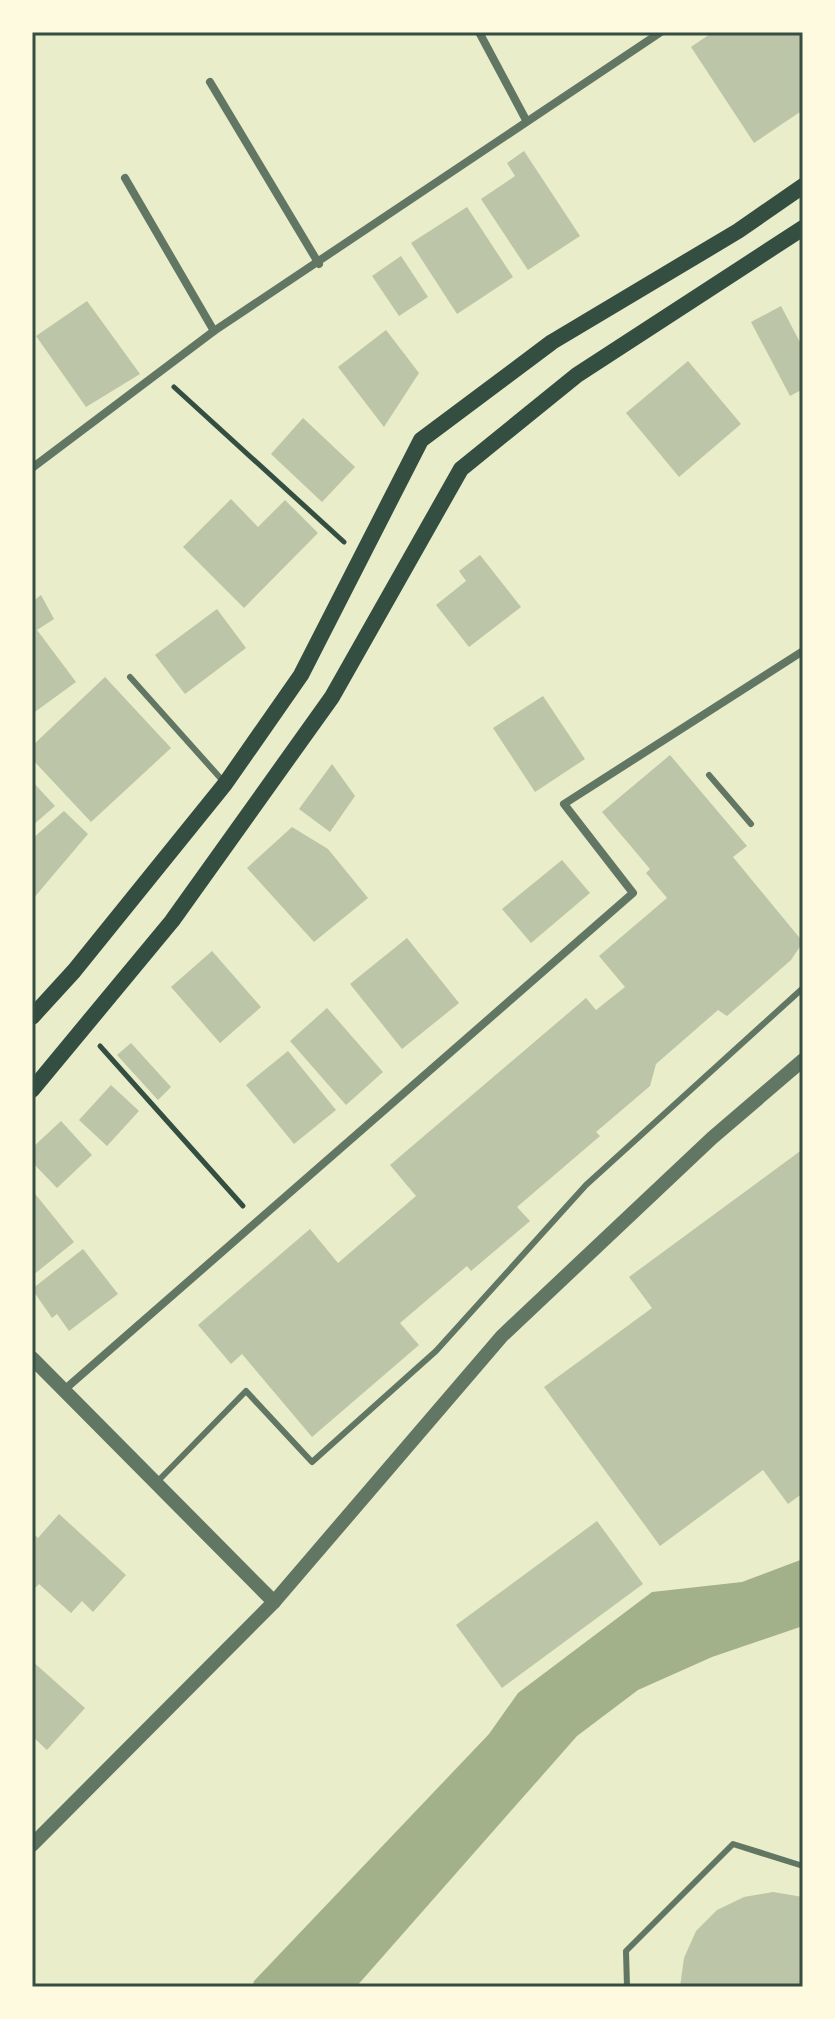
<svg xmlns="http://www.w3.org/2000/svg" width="835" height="2019" viewBox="0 0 835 2019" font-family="Lora,serif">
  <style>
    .water { fill: #a3b18a }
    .building { fill: #bcc5a7 }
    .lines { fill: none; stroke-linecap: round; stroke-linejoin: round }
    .path { stroke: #344e41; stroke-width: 5 }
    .service { stroke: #617663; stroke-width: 6 }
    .minor { stroke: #617663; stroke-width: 8 }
    .tertiary { stroke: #617663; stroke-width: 14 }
    .secondary { stroke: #344e41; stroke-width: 16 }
    .neatline { fill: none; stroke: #344e41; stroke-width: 3 }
  </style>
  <rect width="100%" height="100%" fill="#e9edc9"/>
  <!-- water -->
  <path class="water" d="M803,1559V1626L712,1657L638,1690L577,1736L356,1987H252L254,1981L489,1734L518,1693L652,1592L742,1582Z"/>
  <!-- building -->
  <g class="building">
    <path d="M713,32H798L803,40V110L754,143L691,47Z"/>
    <path d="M524,151L580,236L528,270L481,199L515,176L507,163Z"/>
    <path d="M467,207L513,277L457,314L411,243Z"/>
    <path d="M401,256L428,297L399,316L372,276Z"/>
    <path d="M87,301L140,374L86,407L36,336Z"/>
    <path d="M781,306L803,348V389L790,396L751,322Z"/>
    <path d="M386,330L419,373L384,427L338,367Z"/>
    <path d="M688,361L741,424L679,477L626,413Z"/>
    <path d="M303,418L355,467L322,502L271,454Z"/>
    <path d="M231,499L258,527L285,500L318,533L244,608L183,547Z"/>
    <path d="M480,555L521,607L469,647L436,605L466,581L459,571Z"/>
    <path d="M41,595L54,619L37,630L76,682L32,714V602Z"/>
    <path d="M217,609L246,648L185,694L155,655Z"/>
    <path d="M105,677L171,748L91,822L32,759V746Z"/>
    <path d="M543,696L585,759L535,792L493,728Z"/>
    <path d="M670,755L747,846L733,857L803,942L791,960L727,1016L718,1010L656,1064L650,1086L596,1132L600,1136L517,1207L530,1221L471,1271L467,1266L400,1323L419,1345L312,1437L242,1354L231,1364L198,1325L310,1229L338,1263L416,1196L390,1165L586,998L596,1010L625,987L599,956L667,898L646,873L650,869L602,812Z"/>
    <path d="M332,764L355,796L330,832L299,809Z"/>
    <path d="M32,781L55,806L32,826Z"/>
    <path d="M64,811L88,834L32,900V839Z"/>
    <path d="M292,827L328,849L368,898L314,942L247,868Z"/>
    <path d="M562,860L590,893L531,943L502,909Z"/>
    <path d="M407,938L459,1003L402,1049L350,984Z"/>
    <path d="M212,951L261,1007L220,1043L171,987Z"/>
    <path d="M327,1008L383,1072L346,1105L290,1041Z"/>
    <path d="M131,1043L171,1087L158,1100L117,1055Z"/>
    <path d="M288,1051L336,1110L294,1144L246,1085Z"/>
    <path d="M111,1085L139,1111L107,1146L79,1120Z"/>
    <path d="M61,1121L92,1155L57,1188L32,1162V1148Z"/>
    <path d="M803,1149V1493L788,1504L763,1470L660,1546L544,1387L652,1308L629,1277Z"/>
    <path d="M32,1190L74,1242L32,1276Z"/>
    <path d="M83,1249L118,1294L69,1331L57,1314L52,1318L32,1289Z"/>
    <path d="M59,1514L126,1575L93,1612L82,1601L71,1613L39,1584L32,1591V1532L38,1538Z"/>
    <path d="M597,1521L643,1584L502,1688L456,1625Z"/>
    <path d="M32,1661L85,1708L47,1750L32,1736Z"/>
    <path d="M773,1892L803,1897V1987H680L684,1958L696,1931L717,1910L744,1897Z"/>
  </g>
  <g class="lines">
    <!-- path -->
    <g class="path">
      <path d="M174,387L344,542"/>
      <path d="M100,1046L243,1206"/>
    </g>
    <!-- service -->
    <g class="service">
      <path d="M130,677L223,781"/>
      <path d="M709,775L751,824"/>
      <path d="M157,1482L246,1391L312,1462L436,1351L586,1185L803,988"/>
      <path d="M627,1987L626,1951L733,1844L803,1866"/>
    </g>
    <!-- minor -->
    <g class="minor">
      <path d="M479,32L526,120"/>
      <path d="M210,82L319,264"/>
      <path d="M125,178L214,331"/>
      <path d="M32,468L214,331L661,32"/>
      <path d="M64,1390L633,893L564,804L803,651"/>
    </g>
    <!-- tertiary -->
    <g class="tertiary">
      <path d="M32,1358L274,1602"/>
      <path d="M32,1845L274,1602L502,1336L712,1138L803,1060"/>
    </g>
    <!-- secondary -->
    <g class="secondary">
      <path d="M32,1017L74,971L225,784L301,675L421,440L552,342L738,231L803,186"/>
      <path d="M32,1090L172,921L332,697L461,469L577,375L803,228"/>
    </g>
  </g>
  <!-- border -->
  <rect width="835" height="2019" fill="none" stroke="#fefae0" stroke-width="68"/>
  <rect x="34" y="34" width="767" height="1951" class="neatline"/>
</svg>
